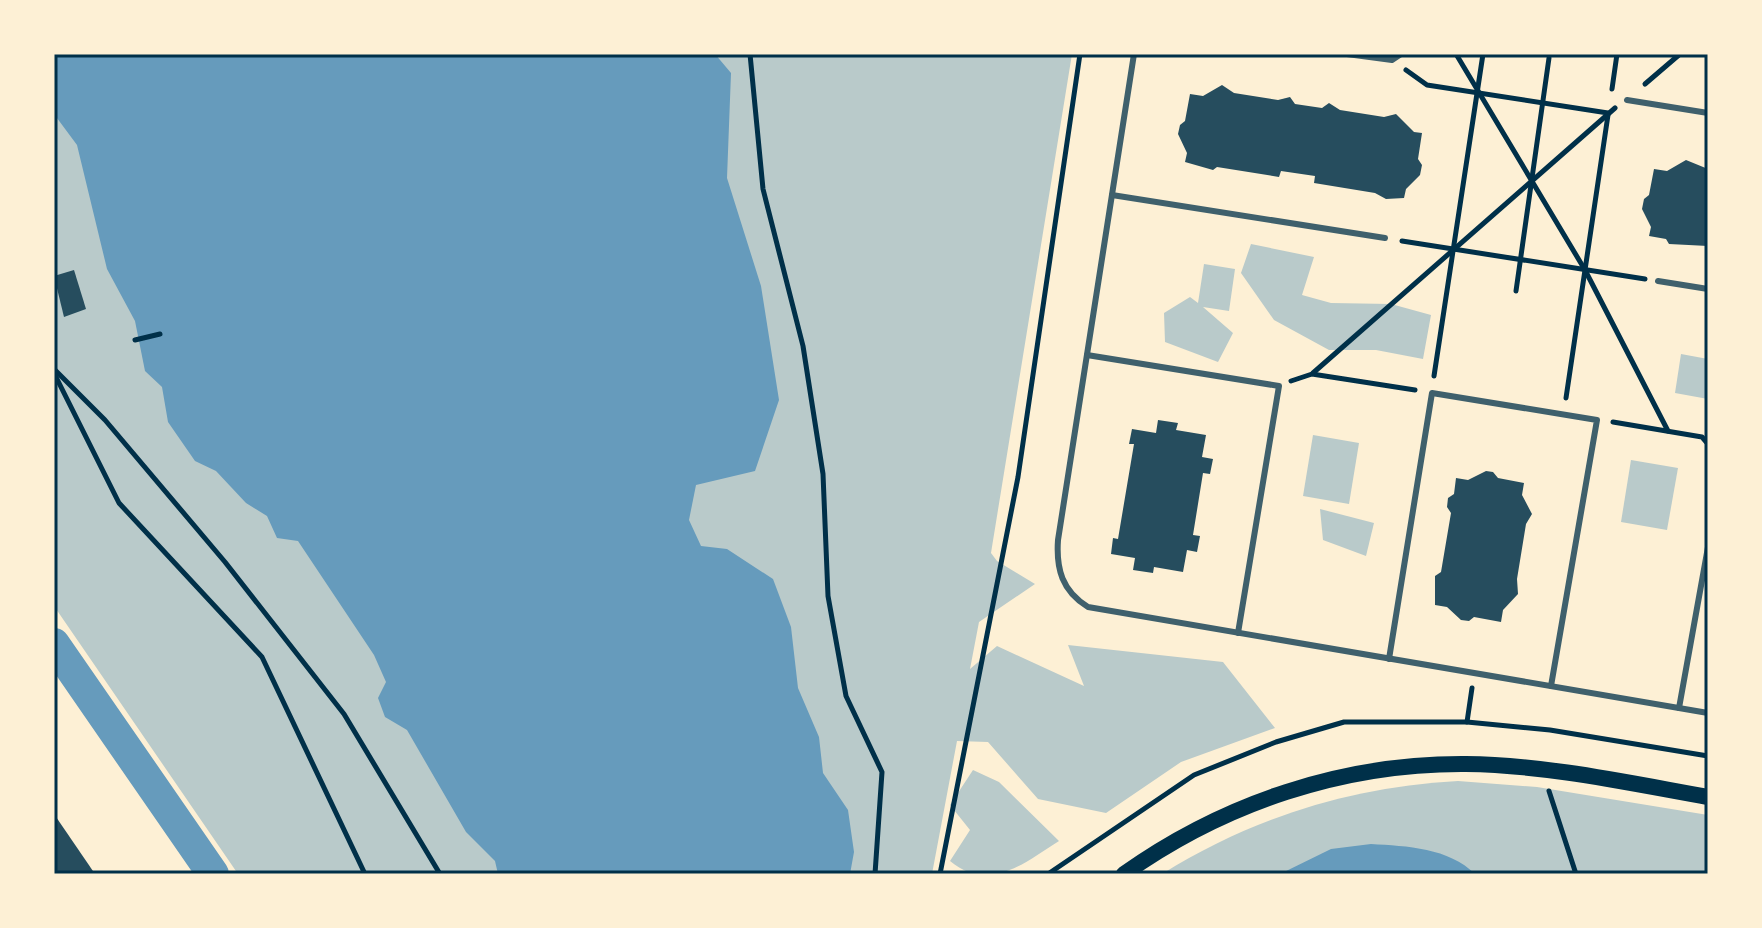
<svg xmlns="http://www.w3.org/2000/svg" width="1762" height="928" viewBox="0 0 1762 928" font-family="Raleway,sans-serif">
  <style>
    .green { fill: #b9caca }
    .water { fill: #669bbc }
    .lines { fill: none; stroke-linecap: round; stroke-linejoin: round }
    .canal { stroke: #669bbc; stroke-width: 32 }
    .building { fill: #264d5e }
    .path { stroke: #003049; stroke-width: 5 }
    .service { stroke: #3f606c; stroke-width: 6 }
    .secondary { stroke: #003049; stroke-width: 16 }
    .neatline { fill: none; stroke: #003049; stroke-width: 3 }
  </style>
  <rect width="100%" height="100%" fill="#fdf0d5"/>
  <!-- green -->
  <g class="green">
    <path d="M54,54H1072L991,553L997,561L1035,584L979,622L970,669L997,646L1084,686L1068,645L1223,662L1275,728L1181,762L1106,813L1038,799L988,742L957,741L932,874H238L54,606Z"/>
    <path d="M1251,244L1314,257L1302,295L1331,303L1391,304L1431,315L1423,359L1376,350H1329L1274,320L1241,273Z"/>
    <path d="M1204,264L1235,269L1229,311L1203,307L1233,333L1218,362L1165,342L1164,313L1190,297L1198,303Z"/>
    <path d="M1681,354L1708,359V399L1675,393Z"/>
    <path d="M1313,435L1359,443L1349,504L1303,496Z"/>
    <path d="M1631,460L1678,468L1667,530L1621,522Z"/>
    <path d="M1320,509L1374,523L1366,556L1323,540Z"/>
    <path d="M973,770L999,782L1059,841C1023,864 989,893 950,861L970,830L950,805Z"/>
    <path d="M1458,781L1537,787L1708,815V874H1162C1254,817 1351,787 1458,781Z"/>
  </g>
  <!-- water -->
  <g class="water">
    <path d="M54,54H715L731,73L727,178L761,286L779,400L755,471L696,485L689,520L701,546L727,549L773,579L791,627L798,688L819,737L823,773L848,810L854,852L850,874H498L495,861L466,832L407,730L385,717L378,698L386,682L374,655L298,541L277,538L267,516L246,503L216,471L195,461L168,422L162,387L145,371L135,321L107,269L77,145L54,114Z"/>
    <path d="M1371,844C1407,846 1449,848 1475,874H1280L1331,849Z"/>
  </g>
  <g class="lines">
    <!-- canal -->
    <path class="canal" d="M54,644L213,874"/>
  </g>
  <!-- building -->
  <g class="building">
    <path d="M1222,85L1234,93L1278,100L1290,97L1295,104L1322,108L1329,103L1340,110L1384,117L1396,114L1414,132L1422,133L1418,159L1422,165L1420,175L1406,189L1404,198L1386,199L1375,193L1314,183L1315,176L1281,171L1279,177L1217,167L1213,170L1185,162L1187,153L1178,134L1180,125L1185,121L1190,94L1203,96Z"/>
    <path d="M1686,160L1708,169V246L1669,244L1666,239L1649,236L1651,227L1642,209L1644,199L1649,195L1654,169L1667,171Z"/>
    <path d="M74,270L86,309L64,317L54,276Z"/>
    <path d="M1158,420L1178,423L1176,430L1206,435L1202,457L1213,459L1210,474L1203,473L1193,535L1200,536L1197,552L1187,550L1183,572L1154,567L1153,573L1133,570L1135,558L1111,554L1113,538L1118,539L1134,444H1129L1132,429L1156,433Z"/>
    <path d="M1486,471L1493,472L1498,478L1524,483L1522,495L1532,514L1526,524L1517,579L1518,594L1503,610L1501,622L1474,617L1469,621L1461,620L1447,607L1435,605V576L1441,572L1451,513L1447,507L1448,498L1454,494L1456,478L1468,480Z"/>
    <path d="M54,814L95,874H54Z"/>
  </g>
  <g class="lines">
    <!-- path -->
    <g class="path">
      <path d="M750,54L763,189L803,346L823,474L828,596L846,696L882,772L875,874"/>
      <path d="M1456,54L1585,270L1668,431"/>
      <path d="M1406,70L1427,85L1608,113"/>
      <path d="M1645,84L1680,54"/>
      <path d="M1612,89L1617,54"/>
      <path d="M1402,241L1645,279"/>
      <path d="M1516,291L1549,58"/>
      <path d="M135,340L160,334"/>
      <path d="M54,369L105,420L225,562L344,714L440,874"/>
      <path d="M54,373L119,503L262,657L365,874"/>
      <path d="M1313,373L1615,108"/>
      <path d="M1434,376L1483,54"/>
      <path d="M1291,381L1312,374L1415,390"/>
      <path d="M1566,398L1608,115"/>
      <path d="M1613,422L1702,437L1708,444"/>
      <path d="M1467,722L1472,688"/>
      <path d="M1549,791L1576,874"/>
      <path d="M940,874L1018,477L1080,54"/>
      <path d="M1048,874L1194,775L1276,742L1344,722H1467L1550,730L1708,756"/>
    </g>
    <!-- service -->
    <g class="service">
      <path d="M1134,54L1058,540C1056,569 1062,591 1088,607L1708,713"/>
      <path d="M1347,54L1392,60L1401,54"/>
      <path d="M1627,100L1708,113"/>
      <path d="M1112,195L1385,238"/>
      <path d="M1658,281L1708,289"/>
      <path d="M1087,355L1279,386L1238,633"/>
      <path d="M1389,659L1432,393L1597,420L1551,686"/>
      <path d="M1679,708L1708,547"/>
    </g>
    <!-- secondary -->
    <path class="secondary" d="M1124,874C1224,803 1343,763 1466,764C1547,765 1629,783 1708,797"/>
  </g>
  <!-- border -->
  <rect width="1762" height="928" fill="none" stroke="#fdf0d5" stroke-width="112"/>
  <rect x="56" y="56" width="1650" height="816" class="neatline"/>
</svg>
